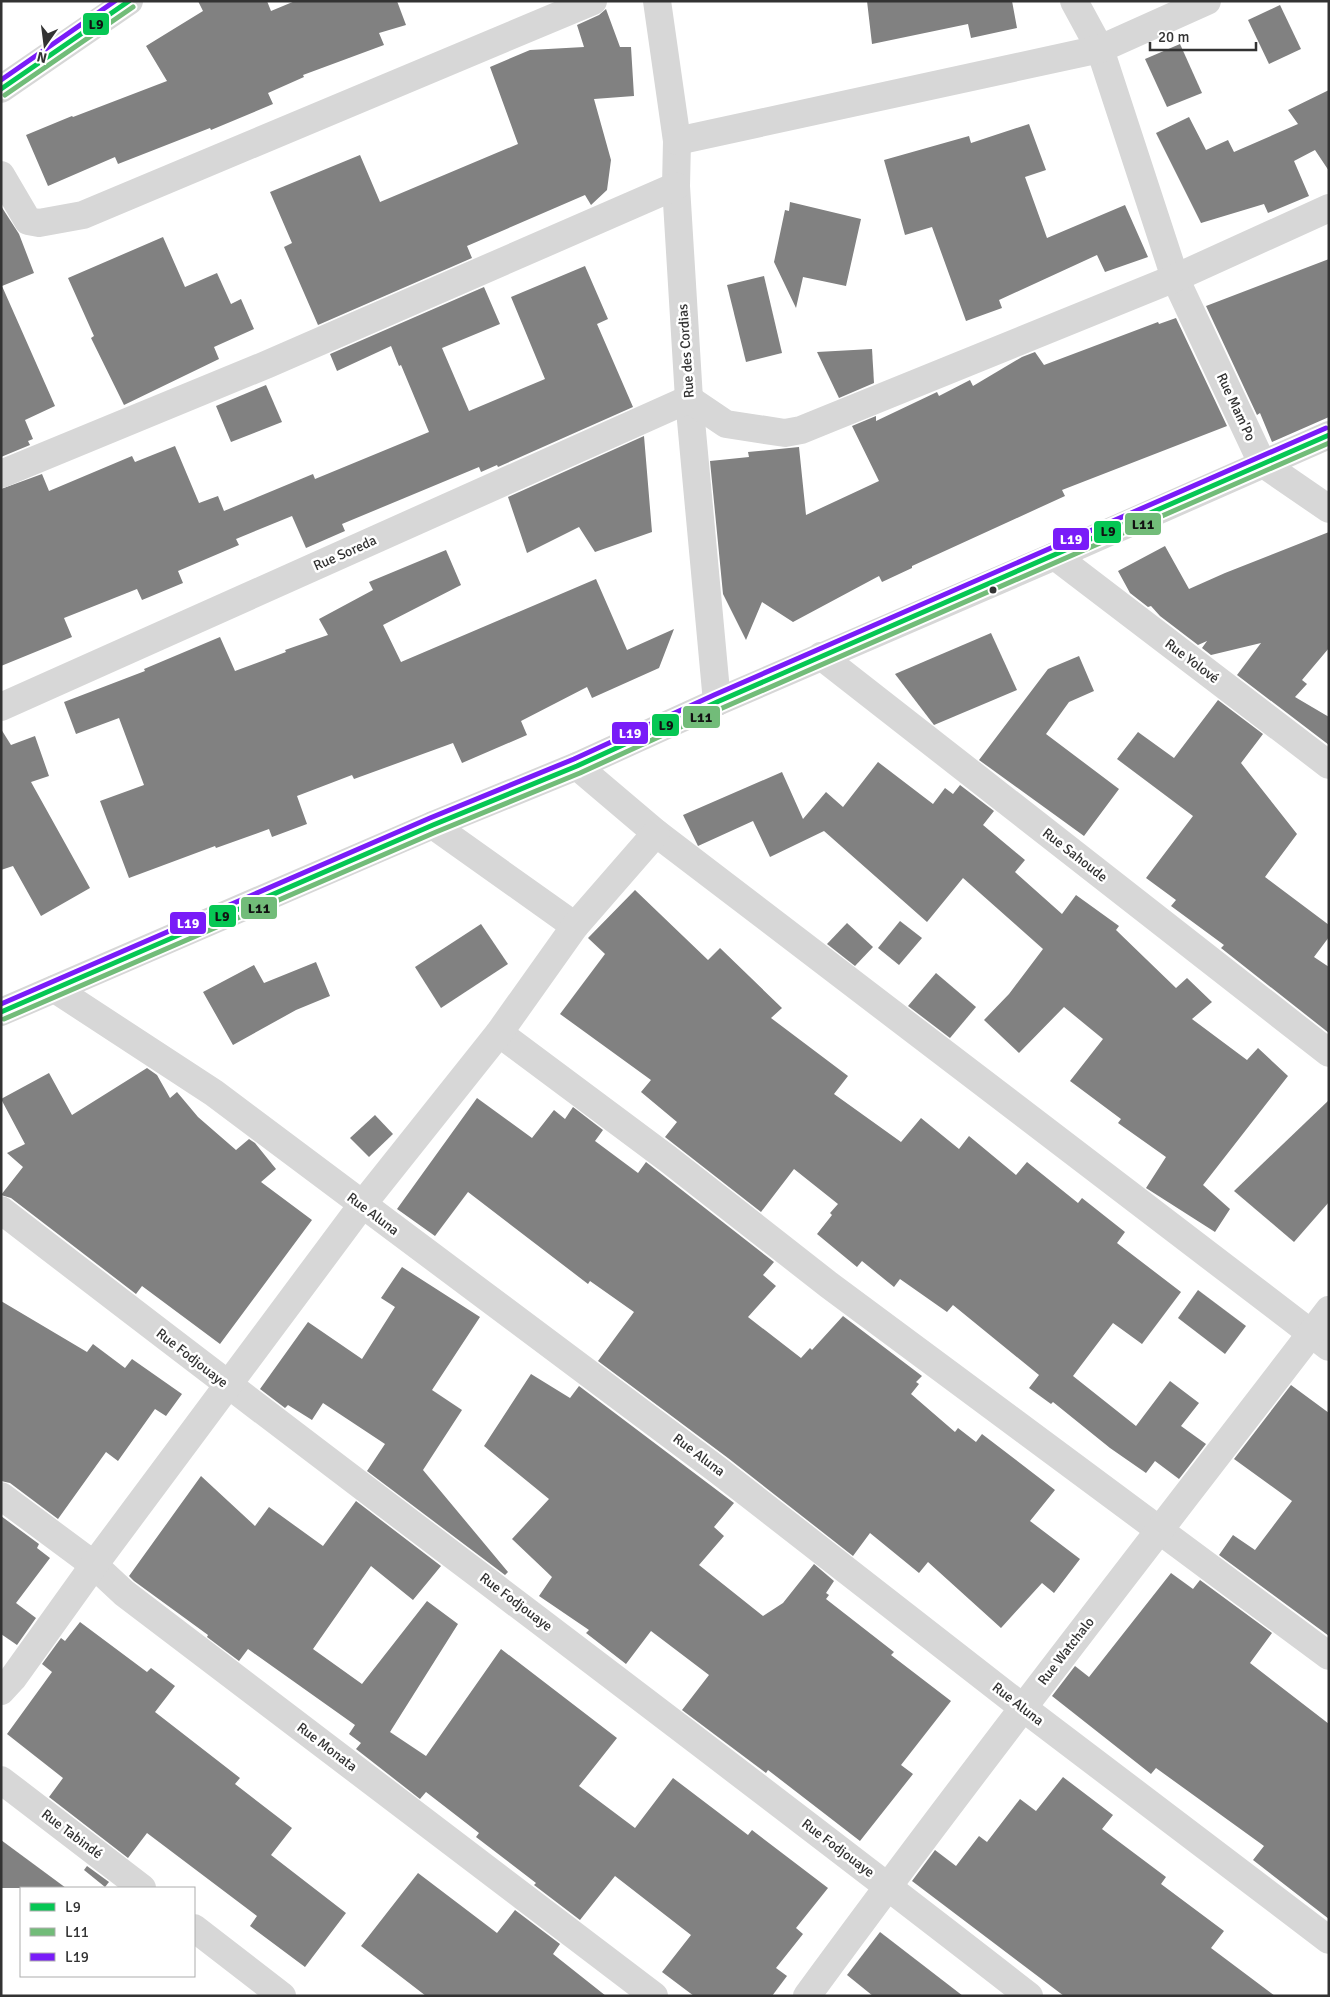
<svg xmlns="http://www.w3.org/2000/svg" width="1330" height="1997" viewBox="0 0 1330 1997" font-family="Signika,sans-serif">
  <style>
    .building { fill: #818181 }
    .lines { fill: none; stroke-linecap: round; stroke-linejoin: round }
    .minor { stroke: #d7d7d7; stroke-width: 28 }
    .bus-1-casing { stroke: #fff; stroke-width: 9 }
    .bus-2-casing { stroke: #fff; stroke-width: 9 }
    .bus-3-casing { stroke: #fff; stroke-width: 9 }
    .bus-1 { stroke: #06c754; stroke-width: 5 }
    .bus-2 { stroke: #72bc79; stroke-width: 5 }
    .bus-3 { stroke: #791cf8; stroke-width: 5 }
    .bus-dot { fill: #333; stroke: #fff; stroke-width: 2 }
    .labels { text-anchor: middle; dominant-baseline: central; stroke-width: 5; stroke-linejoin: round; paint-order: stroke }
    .street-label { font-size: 14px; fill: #333; stroke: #fff }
    .line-badge { stroke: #fff; stroke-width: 2 }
    .badge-label { font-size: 14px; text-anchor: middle; font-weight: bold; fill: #fff }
    .pale-badge-label { font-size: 14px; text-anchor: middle; font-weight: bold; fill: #111 }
  </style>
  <rect width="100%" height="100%" fill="#fff"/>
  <!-- building -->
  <g class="building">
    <path d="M198,1H267L271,11L295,1H397L406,25L379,33L384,45L303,75L304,77L268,93L273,104L211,130L210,128L118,164L115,157L48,186L26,135L72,116L73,117L167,81L146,46L203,11Z"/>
    <path d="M867,1H1012L1017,28L971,38L968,24L872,44Z"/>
    <path d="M1280,5L1301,49L1269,64L1248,20Z"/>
    <path d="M606,9L620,47H631L634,96L594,99L611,160L607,190L591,205L585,195L467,246L472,258L318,325L284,247L292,243L270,192L360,155L380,202L518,144L490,67L530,50L584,47L577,25L599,15Z"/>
    <path d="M1180,44L1202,93L1167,107L1145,59Z"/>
    <path d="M1329,90V171L1315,150L1294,161L1309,196L1268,213L1264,204L1201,223L1156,133L1189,117L1206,150L1228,140L1234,152L1298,124L1288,110Z"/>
    <path d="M1029,124L1046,170L1025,177L1047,238L1125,205L1148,257L1105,272L1097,255L999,300L1002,308L966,321L932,227L905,235L884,160L969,136L971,143Z"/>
    <path d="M790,202L861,219L846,286L803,277L796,308L774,262L785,210L789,211Z"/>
    <path d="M1,206L19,234L34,273L2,286L55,406L25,420L33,439L28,441L30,445L1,457Z"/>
    <path d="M163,237L185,287L217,273L231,304L241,299L254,329L214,347L219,359L124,405L91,338L94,336L68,278Z"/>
    <path d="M1329,259V417L1272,442L1260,413L1257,415L1206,306Z"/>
    <path d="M585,266L608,319L597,324L633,407L498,467L497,465L481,472L479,467L342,524L345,531L306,548L292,516L236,539L239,545L178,571L183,583L142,600L137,589L64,618L72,637L1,666V489L42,474L49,491L132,456L135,462L175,446L199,503L218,496L224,511L313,474L315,479L429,432L401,365L399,366L391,346L337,371L330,354L484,287L500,324L442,348L469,411L545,379L511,297Z"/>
    <path d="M764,276L782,353L746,362L727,285Z"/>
    <path d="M1176,318L1227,426L1062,490L1065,496L912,566V568L882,582L879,576L793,622L762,602L746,640L723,594L710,461L749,457L748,452L799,447L806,515L879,481L852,426L876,416V421L937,392L939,396L970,380L973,386L1022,357L1035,352L1044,365L1158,322L1159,324Z"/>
    <path d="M872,349L874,383L839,398L817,352Z"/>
    <path d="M266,385L282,422L231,442L216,406Z"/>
    <path d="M644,436L652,532L595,552L579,527L527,553L508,497Z"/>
    <path d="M1329,532V648L1302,680L1307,684L1295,697L1329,717V745L1237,675L1261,643L1211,655L1202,648L1207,641L1198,645L1160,616L1151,606L1148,607L1130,593L1118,571L1165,546L1189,589L1225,573Z"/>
    <path d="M446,550L461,585L383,625L401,662L596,579L627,650L674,629L659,668L592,698L587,687L521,721L527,735L462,763L453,743L354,779L352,775L297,796L307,824L272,837L269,829L216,848L215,846L129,878L100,801L144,785L119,718L76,734L64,702L145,671L144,669L220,637L235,671L286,652L285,650L328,635L319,619L373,590L369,582Z"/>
    <path d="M991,633L1017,690L934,725L895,674Z"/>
    <path d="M1079,656L1094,691L1069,702L1046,734L1119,789L1084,836L979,760L1048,669Z"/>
    <path d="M1218,700L1263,734L1241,763L1297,834L1265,877L1329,925V937L1314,957L1329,967V1033L1221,948L1224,945L1171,906L1176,900L1146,878L1193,816L1117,759L1138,732L1174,758Z"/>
    <path d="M1,729L11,745L35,736L49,776L31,782L90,888L41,916L13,866L1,870Z"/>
    <path d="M878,762L933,804L945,788L953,794L960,785L994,811L983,825L1025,860L1015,872L1062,914L1076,895L1119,926L1116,930L1176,988L1187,978L1212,1002L1192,1019L1247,1060L1258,1048L1288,1076L1203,1185L1230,1209L1215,1232L1146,1188L1166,1157L1118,1123L1121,1119L1070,1081L1103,1039L1064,1007L1019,1053L984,1020L1009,994L1043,949L963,878L927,922L824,831L770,857L753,821L698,846L683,815L782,772L803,819L826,792L843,807Z"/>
    <path d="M635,890L708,960L720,948L782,1008L771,1018L848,1076L834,1094L901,1142L921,1118L959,1149L969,1136L1016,1175L1027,1162L1078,1203L1082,1198L1125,1232L1117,1243L1181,1292L1142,1344L1113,1323L1073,1376L1136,1426L1170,1381L1199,1403L1181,1426L1206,1444L1179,1479L1155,1461L1146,1473L1110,1448L1053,1402L1051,1404L1029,1388L1039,1375L953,1305L947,1312L900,1279L894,1287L862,1261L857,1267L817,1234L832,1215L830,1213L838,1204L794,1169L761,1212L665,1137L677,1122L641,1092L651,1080L560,1014L605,954L588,938Z"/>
    <path d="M900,921L922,938L899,965L878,948Z"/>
    <path d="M847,923L873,947L855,966L827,944Z"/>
    <path d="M481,924L508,964L441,1008L415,967Z"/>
    <path d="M316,962L330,996L296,1010L233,1045L203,992L254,965L264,983Z"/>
    <path d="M936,973L976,1007L950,1038L908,1006Z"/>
    <path d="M147,1068L157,1075L170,1098L177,1092L198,1117L236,1150L249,1139L255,1143L276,1169L261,1182L312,1220L220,1344L142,1286L136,1294L11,1198L1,1195L23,1167L7,1153L25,1144L1,1099L49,1073L72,1115Z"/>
    <path d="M477,1098L532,1138L554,1110L565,1119L573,1107L603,1130L595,1141L638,1173L646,1162L774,1262L763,1275L776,1286L748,1317L801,1358L810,1348L812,1350L843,1316L922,1376L916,1382L919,1384L911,1394L955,1432L958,1428L976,1442L982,1434L1055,1490L1030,1521L1080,1559L1054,1593L1042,1583L1001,1628L928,1562L919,1573L870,1533L853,1556L728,1458L598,1361L634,1312L590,1281L588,1284L468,1192L435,1236L397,1209Z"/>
    <path d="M1329,1100V1202L1294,1242L1234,1191Z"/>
    <path d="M375,1115L393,1134L369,1157L350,1138Z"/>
    <path d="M402,1267L480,1317L432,1390L462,1410L423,1470L508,1572L505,1575L367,1471L385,1444L323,1403L312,1420L288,1405L285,1408L260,1389L308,1322L362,1359L395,1307L381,1298Z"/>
    <path d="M1198,1290L1246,1326L1225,1354L1178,1318Z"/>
    <path d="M1,1301L87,1352L93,1344L125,1368L132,1359L182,1394L166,1416L155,1409L118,1461L106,1452L58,1519L10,1483L1,1481Z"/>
    <path d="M531,1374L570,1398L579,1386L734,1503L714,1527L724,1536L699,1565L763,1616L783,1603L814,1564L834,1581L826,1593L829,1595L826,1599L894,1652L891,1655L951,1701L901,1765L913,1774L860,1841L768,1770L766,1773L682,1710L709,1675L651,1631L626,1664L586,1633L589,1630L539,1596L552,1577L512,1539L549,1499L484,1446Z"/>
    <path d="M1291,1385L1329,1413V1636L1219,1555L1233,1535L1255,1550L1292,1501L1234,1459Z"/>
    <path d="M201,1476L255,1526L269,1507L323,1546L356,1501L441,1566L413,1600L371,1566L313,1649L362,1684L427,1601L458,1624L390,1732L426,1756L501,1649L617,1738L579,1786L635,1828L673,1778L748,1835L752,1830L828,1888L796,1928L803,1934L776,1968L787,1976L772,1996H694L662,1972L691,1935L615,1876L580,1920L534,1885L536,1883L476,1837L479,1833L426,1792L420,1799L356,1749L361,1743L349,1734L355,1725L248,1649L239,1661L207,1637L208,1635L134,1581L129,1576Z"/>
    <path d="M1,1516L39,1544L37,1548L50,1558L16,1603L36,1618L17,1645L1,1634Z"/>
    <path d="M1171,1573L1193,1589L1200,1580L1272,1633L1250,1663L1329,1724V1919L1253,1860L1264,1846L1156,1768L1151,1774L1052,1696L1075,1666L1089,1677Z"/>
    <path d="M80,1622L147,1672L151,1668L175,1686L155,1712L240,1778L235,1784L292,1828L271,1855L346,1913L305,1967L250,1926L257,1916L147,1833L128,1858L49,1797L63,1778L7,1734L52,1672L42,1664L61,1638L65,1641Z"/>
    <path d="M1063,1777L1113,1815L1102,1829L1166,1877L1161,1884L1224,1931L1211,1948L1275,1996H1064L912,1881L935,1850L956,1866L979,1836L987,1842L1020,1799L1036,1811Z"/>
    <path d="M1,1840L66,1888H1Z"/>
    <path d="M87,1866L109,1882L105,1887L84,1870Z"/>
    <path d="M418,1873L497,1933L515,1910L560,1944L553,1954L606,1996H426L361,1946Z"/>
    <path d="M880,1932L963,1996H873L847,1975Z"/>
  </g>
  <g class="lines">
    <!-- minor -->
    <g class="minor">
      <path d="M657,1L677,141L676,186L689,399L717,702"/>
      <path d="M1074,1L1100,49L1175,278L1262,463L1329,509"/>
      <path d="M1,89L129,1"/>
      <path d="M677,141L1100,49L1207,1"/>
      <path d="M1,175L28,221L39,223L83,215L593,1"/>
      <path d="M1,474L268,364L676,186"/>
      <path d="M1055,556L1329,765"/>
      <path d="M821,656L1329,1053"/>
      <path d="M1,707L689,399L726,424L785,433L801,430L1175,278L1329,208"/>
      <path d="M577,766L656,833L1329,1347"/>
      <path d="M433,825L575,926"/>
      <path d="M55,989L214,1093L719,1471L1022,1707L1329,1940"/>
      <path d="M1,1012L433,825L577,766L717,702L1055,556L1329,435"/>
      <path d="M499,1033L668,1159L829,1285L1329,1656"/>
      <path d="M1,1210C342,1474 689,1731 1029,1996"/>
      <path d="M1,1496L94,1565L124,1593L654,1996"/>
      <path d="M1,1691L13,1678L94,1565L362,1205L499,1033L575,926L656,833"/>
      <path d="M1,1780L142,1888"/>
      <path d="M194,1928L282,1996"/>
      <path d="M807,1996C977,1764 1154,1538 1329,1310"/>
    </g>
    <!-- bus-1 casing -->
    <g class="bus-1-casing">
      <g id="bus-1">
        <path d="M1,89L129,1"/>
        <path d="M1,1012L433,825L577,766L717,702L1329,435"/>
      </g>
    </g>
    <!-- bus-2 casing -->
    <g class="bus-2-casing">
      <g id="bus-2">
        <path d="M5,95L133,7"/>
        <path d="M4,1019L436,832L580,773L720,709L1329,443"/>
      </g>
    </g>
    <!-- bus-3 casing -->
    <g class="bus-3-casing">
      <g id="bus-3">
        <path d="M1,80L115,1"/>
        <path d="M1,1004L430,818L574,759L714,695L1326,428"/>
      </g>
    </g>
    <!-- bus-1 -->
    <use href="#bus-1" class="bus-1"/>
    <!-- bus-2 -->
    <use href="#bus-2" class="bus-2"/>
    <!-- bus-3 -->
    <use href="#bus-3" class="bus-3"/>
  </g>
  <!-- markers -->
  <circle class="bus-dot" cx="993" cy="590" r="4.5"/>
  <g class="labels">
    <!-- street labels -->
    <g class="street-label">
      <text transform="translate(686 351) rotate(-94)">Rue des Cordias</text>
      <text transform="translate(1236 407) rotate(65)">Rue Mam'Po</text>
      <text transform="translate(345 553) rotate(-24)">Rue Soreda</text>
      <text transform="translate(1192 661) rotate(37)">Rue Yolové</text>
      <text transform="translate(1075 855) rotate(38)">Rue Sahoude</text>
      <text transform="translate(373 1214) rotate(37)">Rue Aluna</text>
      <text transform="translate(192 1358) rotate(38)">Rue Fodjouaye</text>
      <text transform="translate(699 1455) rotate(37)">Rue Aluna</text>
      <text transform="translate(516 1602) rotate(37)">Rue Fodjouaye</text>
      <text transform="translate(1066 1651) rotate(-52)">Rue Watchalo</text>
      <text transform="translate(1018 1704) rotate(38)">Rue Aluna</text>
      <text transform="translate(327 1747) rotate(37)">Rue Monata</text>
      <text transform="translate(72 1834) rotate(37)">Rue Tabindé</text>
      <text transform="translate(838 1848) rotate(37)">Rue Fodjouaye</text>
    </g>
  </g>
  <g class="line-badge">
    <rect x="82" y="12" width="28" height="24" rx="5" fill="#06c754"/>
    <rect x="1124" y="512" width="38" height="24" rx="5" fill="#72bc79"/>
    <rect x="1093" y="520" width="29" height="24" rx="5" fill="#06c754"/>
    <rect x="1052" y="527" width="38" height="24" rx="5" fill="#791cf8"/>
    <rect x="682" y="705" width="39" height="24" rx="5" fill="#72bc79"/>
    <rect x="651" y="713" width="29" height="24" rx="5" fill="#06c754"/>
    <rect x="611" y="721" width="38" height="24" rx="5" fill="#791cf8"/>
    <rect x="240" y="896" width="38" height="24" rx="5" fill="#72bc79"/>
    <rect x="208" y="904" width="29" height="24" rx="5" fill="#06c754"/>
    <rect x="169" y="911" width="38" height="24" rx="5" fill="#791cf8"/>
  </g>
  <g class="badge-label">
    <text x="1071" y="544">L19</text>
    <text x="630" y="738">L19</text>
    <text x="188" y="928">L19</text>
  </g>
  <g class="pale-badge-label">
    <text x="96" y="29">L9</text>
    <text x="1143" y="529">L11</text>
    <text x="1108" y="536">L9</text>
    <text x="701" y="722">L11</text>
    <text x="666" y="730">L9</text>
    <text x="259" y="913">L11</text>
    <text x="222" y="921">L9</text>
  </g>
  <!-- border -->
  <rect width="1330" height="1997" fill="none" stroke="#333333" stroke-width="5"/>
  <!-- legend -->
  <rect x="20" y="1887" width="175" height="90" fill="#ffffff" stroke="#adadad"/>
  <rect x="30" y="1903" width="25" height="8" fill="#06c754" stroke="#adadad"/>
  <text x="65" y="1912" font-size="15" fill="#333333">L9</text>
  <rect x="30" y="1928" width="25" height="8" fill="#72bc79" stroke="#adadad"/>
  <text x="65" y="1937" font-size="15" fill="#333333">L11</text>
  <rect x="30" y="1953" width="25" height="8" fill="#791cf8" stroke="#adadad"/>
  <text x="65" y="1962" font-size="15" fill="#333333">L19</text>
  <!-- north arrow -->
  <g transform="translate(45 45) rotate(194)" stroke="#ffffff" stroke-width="4" paint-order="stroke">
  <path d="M0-4L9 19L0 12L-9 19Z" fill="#333333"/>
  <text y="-8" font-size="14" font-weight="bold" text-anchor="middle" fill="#333333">N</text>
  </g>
  <!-- scale -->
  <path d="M1150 42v8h106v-8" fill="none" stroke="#333333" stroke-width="2.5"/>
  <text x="1158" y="42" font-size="15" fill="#333333" stroke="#ffffff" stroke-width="4" paint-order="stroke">20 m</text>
</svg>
